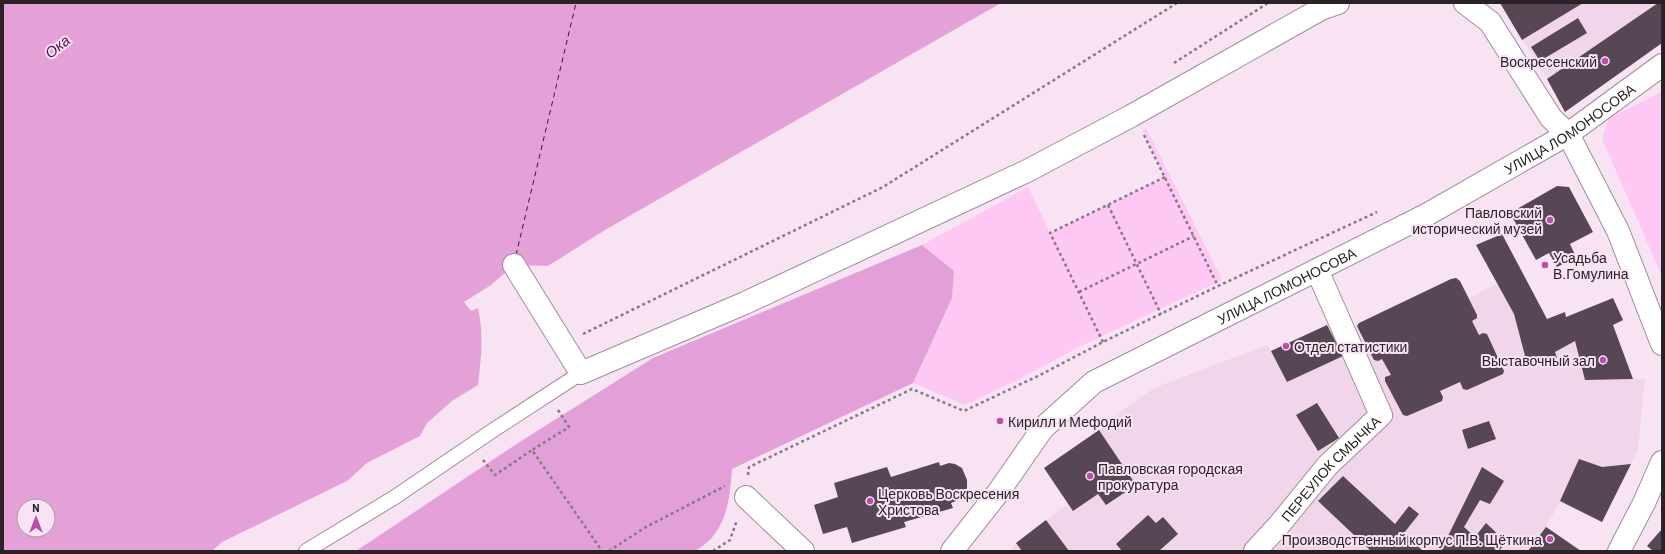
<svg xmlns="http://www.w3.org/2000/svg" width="1665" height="554" viewBox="0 0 1665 554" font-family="Barlow,sans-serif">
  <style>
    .built { fill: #f1d6eb }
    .green { fill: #fec8f4 }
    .forest { fill: #e3a0d8 }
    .water { fill: #e4a1d8; fill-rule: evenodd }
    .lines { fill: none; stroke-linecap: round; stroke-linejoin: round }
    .ferry { stroke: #580650; stroke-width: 1; stroke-dasharray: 5 4; stroke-linecap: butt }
    .building { fill: #574754 }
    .service-casing { stroke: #9f8c9b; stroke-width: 16 }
    .minor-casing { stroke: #9f8c9b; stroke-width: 24 }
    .tertiary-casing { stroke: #9f8c9b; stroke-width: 24 }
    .path { stroke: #877984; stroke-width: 2.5; stroke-dasharray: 3 3; stroke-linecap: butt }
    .service { stroke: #fff; stroke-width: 14 }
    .minor { stroke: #fff; stroke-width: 22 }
    .tertiary { stroke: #fff; stroke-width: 22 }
    .poi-dot { fill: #bb4dad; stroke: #f8e3f3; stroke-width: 1.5 }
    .labels { text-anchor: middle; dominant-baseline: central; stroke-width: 4; stroke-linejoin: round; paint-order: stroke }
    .poi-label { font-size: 14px; fill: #2a2228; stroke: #f8e3f3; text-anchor: start }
    .street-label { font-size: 14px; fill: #2a2228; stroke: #f8e3f3 }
    .water-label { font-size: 15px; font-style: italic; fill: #580650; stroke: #f8e3f3 }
  </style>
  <rect width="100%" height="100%" fill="#f8e3f3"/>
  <!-- built -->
  <g class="built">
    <path d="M1500,3H1662V43L1565,112L1547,79Z"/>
    <path d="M1456,278L1460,281L1469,298L1497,284L1514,314L1528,367L1557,358L1555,352L1575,341L1585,380L1645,379L1638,450L1602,522L1560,502L1546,526L1581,551H1010L1016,543L1068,504L1044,468L1099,430L1127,407L1154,388L1267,345L1271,351L1327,325L1334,339L1357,326L1359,323L1451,279Z"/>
  </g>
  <!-- green -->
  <g class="green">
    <path d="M1662,92V276L1602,139L1609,118Z"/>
    <path d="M1146,128L1222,280L1083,345L1018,380L965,405L913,383L952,298L954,271L922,245L1028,187L1050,233L1165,177L1143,131Z"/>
  </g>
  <!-- forest -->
  <path class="forest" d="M922,245L954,271L952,298L913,383L732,469C730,501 726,534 695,551H356L518,443L653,358Z"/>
  <!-- water -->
  <path class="water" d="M3,3H1001L605,230L548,266L514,265L491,285L464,302L471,311L478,308C484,334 481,359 478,385L452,401L427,423L420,436L367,463L347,481L222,542L212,551H3ZM24,506H48V530H24Z"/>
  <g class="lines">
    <!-- ferry -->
    <path class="ferry" d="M516,255L576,3"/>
  </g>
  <!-- building -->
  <g class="building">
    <path d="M1500,3H1583L1522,40Z"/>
    <path d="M1658,3H1662V43L1565,112L1547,79Z"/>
    <path d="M1578,18L1587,33L1540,61L1531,47Z"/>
    <path d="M1557,186L1569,187L1593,232L1570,244L1576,257L1557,267L1549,253L1536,260L1510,213Z"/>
    <path d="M1502,234L1547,319L1565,312L1566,317L1613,298L1623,320L1613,325L1633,379L1585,380L1575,341L1555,352L1557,358L1528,367L1514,314L1476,245Z"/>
    <path d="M1456,278L1460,281L1477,315V318L1472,321L1479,335L1483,333L1487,334L1504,371L1503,374L1467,390L1463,389L1460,382L1440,391L1443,397L1442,401L1407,416L1403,415L1385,381V377L1391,375L1382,359L1378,361L1374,360L1357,326L1359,323L1451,279Z"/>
    <path d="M1327,325L1343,356L1287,382L1271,351Z"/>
    <path d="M1317,403L1339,438L1318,451L1296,415Z"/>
    <path d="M1489,421L1496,439L1468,449L1462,430Z"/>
    <path d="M1099,430L1136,485L1106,505L1098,494L1073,511L1044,468Z"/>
    <path d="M1579,459L1602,467L1631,464L1602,522L1560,501Z"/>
    <path d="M939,462L940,466L949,463L955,464L962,468L967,480V488L965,494L961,499L951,503L953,508L904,522L906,527L852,543L847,527L823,534L814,505L838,497L834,483L887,467L891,477Z"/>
    <path d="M1482,467L1504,481L1490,504L1480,500L1464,527L1475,537L1486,523L1506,542L1499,551H1437L1449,534Z"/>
    <path d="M1343,476L1395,524L1409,506L1419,514L1404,533L1423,551H1371L1318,501Z"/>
    <path d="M1148,515L1156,523L1163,517L1178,534L1159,551H1122L1116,544Z"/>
    <path d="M1046,520L1069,551H1022L1016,543Z"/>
    <path d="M1546,527L1581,551H1528Z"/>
    <path d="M1662,529V551H1653L1647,546Z"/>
  </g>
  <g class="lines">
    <!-- service casing -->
    <g class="service-casing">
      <path id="service" d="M306,551L395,497L492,431L581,373"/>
    </g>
    <!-- minor casing -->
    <g class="minor-casing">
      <g id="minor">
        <path d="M1465,3L1490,22L1551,118L1568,134L1618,231L1662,344"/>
        <path d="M514,265L581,373L745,303L1027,171L1131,116L1321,9L1338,3"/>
        <path d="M746,497L803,551"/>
        <path id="s1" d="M1255,551L1279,525L1328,465L1381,415L1317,270"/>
        <path d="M1619,551L1644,503L1662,462"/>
      </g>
    </g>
    <!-- tertiary casing -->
    <g class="tertiary-casing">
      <g id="tertiary">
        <path id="s2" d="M952,551L997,494L1043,428L1094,382L1428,214L1568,134L1662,65"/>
      </g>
    </g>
    <!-- path -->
    <g class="path">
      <path d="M1174,63L1268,3"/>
      <path d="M1144,135L1218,286"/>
      <path d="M1108,205L1161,314"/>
      <path d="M1079,292L1194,236"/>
      <path d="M583,334L883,187L1177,3"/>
      <path d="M1103,342L1050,233L1165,177"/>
      <path d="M558,410L569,427L532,450L602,551"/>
      <path d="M483,460L495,475L532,450"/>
      <path d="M748,475L749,467L912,389L964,411L1040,375L1103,342L1218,286L1377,212"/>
      <path d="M609,551L646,527L725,486"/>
      <path d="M713,551L730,540L737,520"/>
    </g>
    <!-- service -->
    <use href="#service" class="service"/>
    <!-- minor -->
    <use href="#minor" class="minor"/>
    <!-- tertiary -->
    <use href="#tertiary" class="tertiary"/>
  </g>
  <!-- markers -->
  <g class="poi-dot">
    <circle cx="1605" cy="61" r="4"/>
    <circle cx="1550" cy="220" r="4"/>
    <circle cx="1545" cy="265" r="4"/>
    <circle cx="1286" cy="346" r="4"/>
    <circle cx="1603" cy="360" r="4"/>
    <circle cx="1000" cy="421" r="4"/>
    <circle cx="1090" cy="476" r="4"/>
    <circle cx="870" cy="501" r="4"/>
    <circle cx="1550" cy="539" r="4"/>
  </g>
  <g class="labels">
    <!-- poi labels -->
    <g class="poi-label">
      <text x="1597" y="61" text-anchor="end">Воскресенский</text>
      <text x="1542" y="212" text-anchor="end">Павловский<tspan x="1542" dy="16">исторический музей</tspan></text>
      <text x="1553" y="257">Усадьба<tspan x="1553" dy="16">В.Гомулина</tspan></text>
      <text x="1294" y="346">Отдел статистики</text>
      <text x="1595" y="360" text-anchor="end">Выставочный зал</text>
      <text x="1008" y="421">Кирилл и Мефодий</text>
      <text x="1098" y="468">Павловская городская<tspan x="1098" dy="16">прокуратура</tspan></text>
      <text x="878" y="493">Церковь Воскресения<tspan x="878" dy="16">Христова</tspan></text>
      <text x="1542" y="539" text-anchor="end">Производственный корпус П.В. Щёткина</text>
    </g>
    <!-- street labels -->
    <g class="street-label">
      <text stroke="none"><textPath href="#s2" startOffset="761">УЛИЦА ЛОМОНОСОВА</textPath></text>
      <text stroke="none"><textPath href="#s2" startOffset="437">УЛИЦА ЛОМОНОСОВА</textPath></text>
      <text stroke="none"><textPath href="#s1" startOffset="112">ПЕРЕУЛОК СМЫЧКА</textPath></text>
    </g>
    <!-- water labels -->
    <g class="water-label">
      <text transform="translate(57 46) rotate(-39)">Ока</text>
    </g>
  </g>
  <!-- border -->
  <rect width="1665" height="554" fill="none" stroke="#2a2228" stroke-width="8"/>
  <!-- north arrow -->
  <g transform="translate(36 518)"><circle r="19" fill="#f8e3f3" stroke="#a696a2"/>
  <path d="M0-3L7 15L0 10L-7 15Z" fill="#bb4dad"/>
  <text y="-6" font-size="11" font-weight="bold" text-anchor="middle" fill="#2a2228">N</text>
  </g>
</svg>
